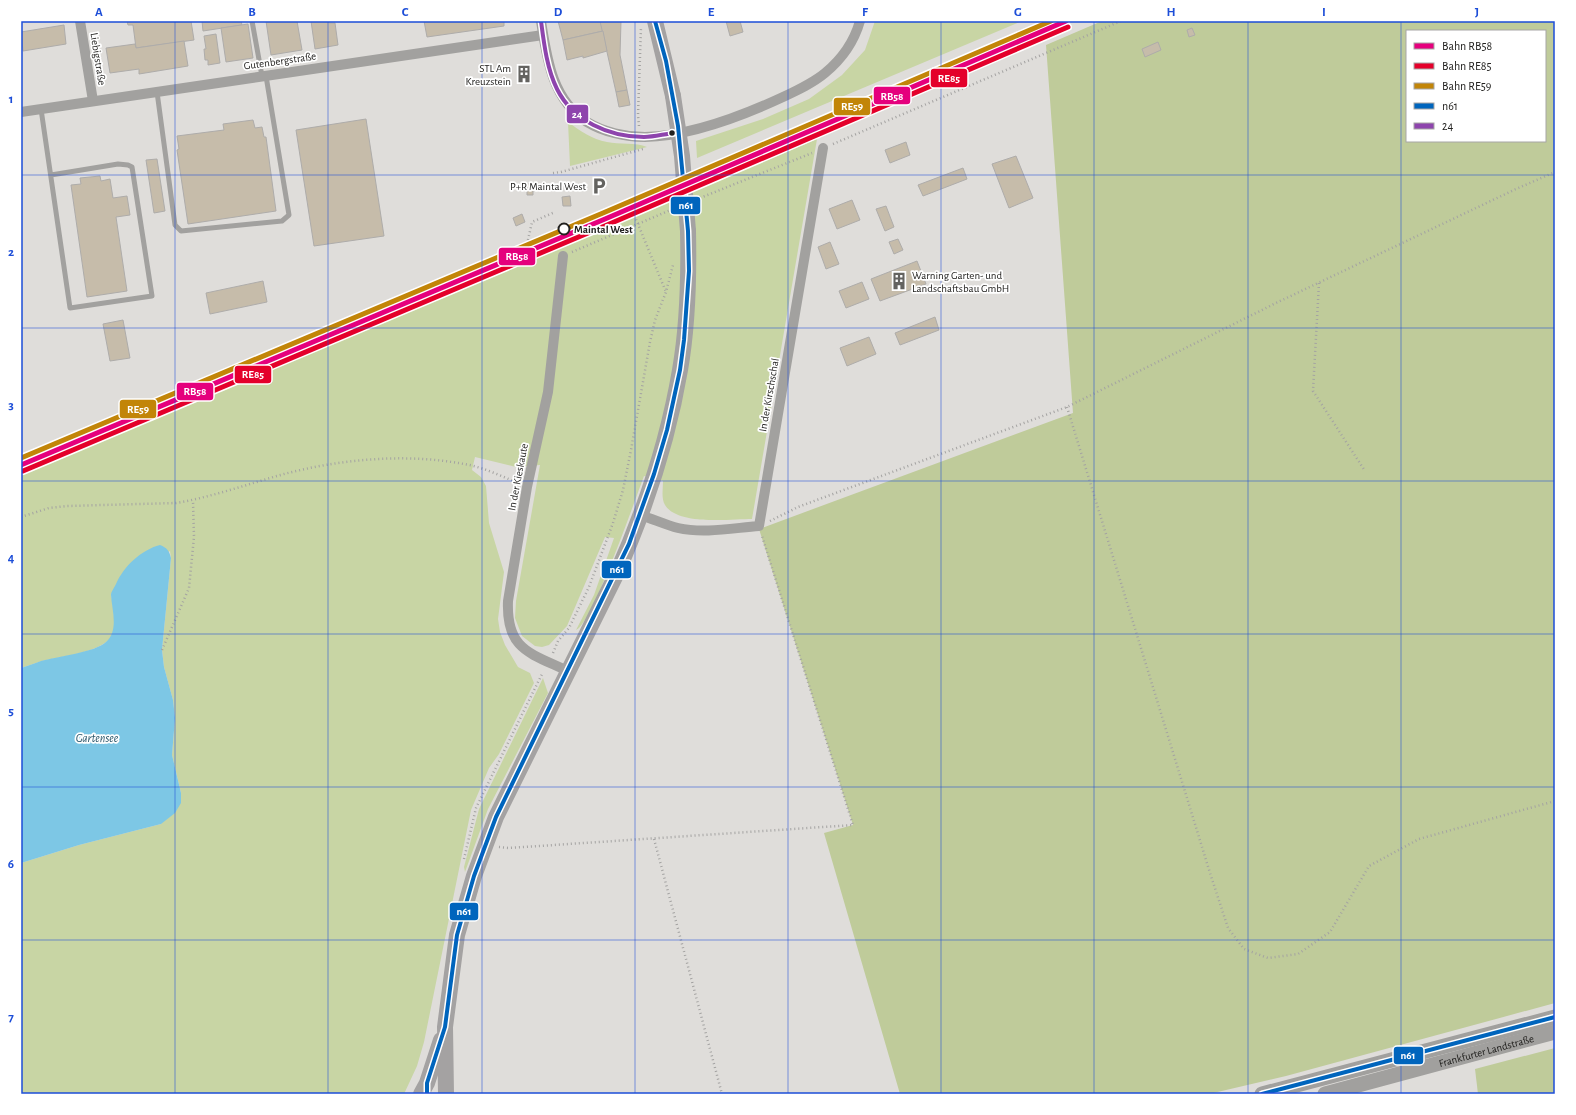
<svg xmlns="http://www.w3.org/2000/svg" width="1576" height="1115" viewBox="0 0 1576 1115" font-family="'Alegreya Sans',sans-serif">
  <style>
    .green { fill: #c8d5a4 }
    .forest { fill: #bfcb9a; fill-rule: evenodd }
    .water { fill: #7dc7e5 }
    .building { fill: #c6bcaa; stroke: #aeacaa }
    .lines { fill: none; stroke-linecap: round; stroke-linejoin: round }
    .path { stroke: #a4a3a2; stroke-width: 2.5; stroke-dasharray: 1 3; stroke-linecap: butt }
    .service { stroke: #a2a19f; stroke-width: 5 }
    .minor { stroke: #a2a19f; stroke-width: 10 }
    .secondary { stroke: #a1a09e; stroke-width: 15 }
    .primary { stroke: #a4a2a2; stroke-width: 16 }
    .primary-bridge { stroke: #a4a2a2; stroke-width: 16 }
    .bus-1-casing { stroke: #fff; stroke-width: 7 }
    .bus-2-casing { stroke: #fff; stroke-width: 7 }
    .bus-1 { stroke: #0065bd; stroke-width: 4 }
    .bus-2 { stroke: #8e44ad; stroke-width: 4 }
    .rail-1-casing { stroke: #fff; stroke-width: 8 }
    .rail-2-casing { stroke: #fff; stroke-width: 8 }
    .rail-3-casing { stroke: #fff; stroke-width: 8 }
    .rail-1 { stroke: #e5007d; stroke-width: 5 }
    .rail-2 { stroke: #e4002b; stroke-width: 5 }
    .rail-3 { stroke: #c28508; stroke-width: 5 }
    .grid { fill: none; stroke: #1d4ed8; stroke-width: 1; stroke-opacity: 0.55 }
    .bus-dot { fill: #22211f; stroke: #fff; stroke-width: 1.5 }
    .stop-dot { fill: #fff; stroke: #22211f; stroke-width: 2 }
    .labels { text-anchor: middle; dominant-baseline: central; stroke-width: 3.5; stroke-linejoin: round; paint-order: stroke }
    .street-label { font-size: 11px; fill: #22211f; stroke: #fff }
    .poi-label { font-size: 11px; fill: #22211f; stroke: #fff; text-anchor: end }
    .stop-label { font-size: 11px; font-weight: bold; fill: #22211f; stroke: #fff; text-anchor: start }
    .water-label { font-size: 12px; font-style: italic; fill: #295569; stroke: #fff }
    .line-badge { stroke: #fff; stroke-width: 1.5 }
    .badge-label { font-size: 11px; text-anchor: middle; font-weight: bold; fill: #fff }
    .neatline { fill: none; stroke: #1d4ed8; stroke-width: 1.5 }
    .grid-label { font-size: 13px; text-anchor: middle; font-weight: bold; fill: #1d4ed8 }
  </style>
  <rect width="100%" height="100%" fill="#dfddda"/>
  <!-- green -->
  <g class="green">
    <path d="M875,21H1022L697,158L696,141L763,119L809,99L842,75L865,50Z"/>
    <path d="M568,122C580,131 592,139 607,142C619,145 636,142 647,147L570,166Z"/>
    <path d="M817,139L752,519C731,519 678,526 665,505C661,498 663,489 663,481L644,476C636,497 591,627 576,630L594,595L614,538L605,537L567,626L549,645L542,647L535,646L522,636L515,618L516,601L540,465L516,467L475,457L472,470L481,477L486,486L489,523L504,572L498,619L500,632L505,645L518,667L530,673L534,683L499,754L489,768L471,810L424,1042L417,1066L404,1094H21V863L79,845L161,824L181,793L172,755L175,718L173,700L164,667L162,650L171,558L170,551L111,594C113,604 116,624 113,634C106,652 58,657 42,661C35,663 28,666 21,668V474Z"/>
    <path d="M543,678L548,693L488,809L465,872L464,867L479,809Z"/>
  </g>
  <!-- forest -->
  <g class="forest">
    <path d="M1102,21H1555V1003L1286,1076L1209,1094H900L824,833L853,825L759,529L1073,413L1046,45ZM1407,31H1545V141H1407Z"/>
    <path d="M1555,1048V1094H1478L1475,1069Z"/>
  </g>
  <!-- water -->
  <path class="water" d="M160,545C167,548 169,550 171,558L162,650L164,667L173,700L175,718L172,755L181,793V803L175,813L161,824L79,845L21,863V668C28,666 35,663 41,661C56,657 96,652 106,642C119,630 112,611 111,595C111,592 114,588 116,584C124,566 141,550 160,545Z"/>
  <!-- building -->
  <g class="building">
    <path d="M127,21H191L194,40L136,48L133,25H128Z"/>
    <path d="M202,21H241L242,25L203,31Z"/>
    <path d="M266,21H297L302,50L271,55Z"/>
    <path d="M311,21H328L329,23H335L338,45L315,49Z"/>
    <path d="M424,21H504V26L427,37Z"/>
    <path d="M558,21H600L603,31L563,40Z"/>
    <path d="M600,21H621L620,55L627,90L616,92Z"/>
    <path d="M726,21H740L743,32L730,36Z"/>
    <path d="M248,24L253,58L226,62L221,28Z"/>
    <path d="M64,25L66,44L23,51L21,32Z"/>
    <path d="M1192,28L1195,35L1189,37L1187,30Z"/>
    <path d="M603,31L607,51L583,58V56L567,60L563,40Z"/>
    <path d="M216,34L220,63L208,65V60H205L204,49H206L204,36Z"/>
    <path d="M184,41L188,66L139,74V69L110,73L106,48L135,44L136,48Z"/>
    <path d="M1158,42L1161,50L1145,57L1142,49Z"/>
    <path d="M627,90L630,105L619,107L616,92Z"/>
    <path d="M366,119L384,236L314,246L296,130Z"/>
    <path d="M253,120L255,128L262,127L264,137H266L276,211L188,224L177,150L179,149L177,136L224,130L223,124Z"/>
    <path d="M906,142L910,155L890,163L885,150Z"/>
    <path d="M1016,156L1033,198L1009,208L992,164Z"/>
    <path d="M157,159L165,211L154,213L146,160Z"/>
    <path d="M963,168L967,179L923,196L918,185Z"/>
    <path d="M100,176L101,181L110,179L113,198L127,196L130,215L116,217L127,291L87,297L71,185L81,184L80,178Z"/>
    <path d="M533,183V195H527V184Z"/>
    <path d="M570,196L571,206H563L562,197Z"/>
    <path d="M852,200L860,220L837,229L829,209Z"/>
    <path d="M886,206L894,227L885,231L876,209Z"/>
    <path d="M522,214L525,222L516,226L513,218Z"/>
    <path d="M898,239L903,250L894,254L889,242Z"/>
    <path d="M830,242L839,264L826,269L818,247Z"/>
    <path d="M917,261L926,284L880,301L871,279Z"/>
    <path d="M263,281L267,302L210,314L206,293Z"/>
    <path d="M862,282L869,299L846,308L839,291Z"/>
    <path d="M935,317L939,330L900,345L895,333Z"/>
    <path d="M123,320L130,358L110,361L103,324Z"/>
    <path d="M869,337L876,354L847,366L840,348Z"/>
  </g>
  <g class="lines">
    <!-- path -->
    <g class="path">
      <path d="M639,126L638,115L641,27"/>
      <path d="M833,144L1121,21"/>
      <path d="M553,173L561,172L643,149"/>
      <path d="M700,198L812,153"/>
      <path d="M633,212L666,292"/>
      <path d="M528,240L532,222L555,212"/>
      <path d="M572,252L673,209"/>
      <path d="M1319,283L1313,391L1365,471"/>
      <path d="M1067,407L1210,873L1228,928L1244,949L1268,958L1298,954L1330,932L1369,866L1419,839L1555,801"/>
      <path d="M21,517L49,508L67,506L176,503C212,497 248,484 284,474C342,459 405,453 464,464C483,467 501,476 518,483"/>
      <path d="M770,521L798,507L1067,407L1276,303L1516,189L1555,172"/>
      <path d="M162,650L189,588L194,537L193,500"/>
      <path d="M553,653L558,641L569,628L589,587L613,523L623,490L631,450L650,342L655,320L666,292L673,265"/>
      <path d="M654,839L722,1094"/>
      <path d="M499,847L509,848L853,825L762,536"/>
      <path d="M464,859L476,808L543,672"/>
    </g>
    <!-- service -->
    <g class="service">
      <path d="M252,21L262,76"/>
      <path d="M157,92L175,225L181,231L282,221L289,215L266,76"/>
      <path d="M41,109L70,308L152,296L132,167L128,165L118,164L51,175"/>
    </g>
    <!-- minor -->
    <g class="minor">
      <path d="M80,21L93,101"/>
      <path d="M541,21C547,59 552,99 587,122C603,132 626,137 645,137C691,136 742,116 783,97C798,90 813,83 825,73C842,59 854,42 860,21"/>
      <path d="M21,112L543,35"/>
      <path d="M563,256L548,392L527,487L508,601C506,650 530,653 568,671"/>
      <path d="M640,515C653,519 666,525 678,528C704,534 733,528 759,526L823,148"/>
    </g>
    <!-- secondary -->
    <g class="secondary">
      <path d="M1262,1094L1555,1017"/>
      <path id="s1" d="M1325,1094L1555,1032"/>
    </g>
    <!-- primary -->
    <g class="primary">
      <path d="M655,21L673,96"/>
      <path d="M421,1094L427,1083L441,1040"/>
      <path d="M446,1094L445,1027L457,935L474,876L496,817L616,575C645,510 668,441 680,370C688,324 689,277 688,231"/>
    </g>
    <!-- primary-bridge -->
    <path class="primary-bridge" d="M673,96L682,156L688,231"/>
    <!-- bus-1 casing -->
    <g class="bus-1-casing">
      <g id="bus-1">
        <path d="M427,1094V1083L445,1027L457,935L474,876L496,817L629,544L654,474L667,430L680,370L684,340L689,271L688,231L678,126L666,61L655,21"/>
        <path d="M1262,1094L1555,1017"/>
      </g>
    </g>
    <!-- bus-2 casing -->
    <g class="bus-2-casing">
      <path id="bus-2" d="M541,21C544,44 547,69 557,89C573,121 609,137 644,137C654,137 664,134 674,133"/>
    </g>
    <!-- bus-1 -->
    <use href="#bus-1" class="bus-1"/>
    <!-- bus-2 -->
    <use href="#bus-2" class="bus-2"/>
    <!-- rail-1 casing -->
    <g class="rail-1-casing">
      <path id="rail-1" d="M21,465L605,219L1066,21"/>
    </g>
    <!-- rail-2 casing -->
    <g class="rail-2-casing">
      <path id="rail-2" d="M23,471L607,225L1068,27"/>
    </g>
    <!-- rail-3 casing -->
    <g class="rail-3-casing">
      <path id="rail-3" d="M21,458L603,213L1051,21"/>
    </g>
    <!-- rail-1 -->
    <use href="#rail-1" class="rail-1"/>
    <!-- rail-2 -->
    <use href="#rail-2" class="rail-2"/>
    <!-- rail-3 -->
    <use href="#rail-3" class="rail-3"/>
  </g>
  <!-- grid -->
  <path class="grid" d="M175,21V1094M328,21V1094M482,21V1094M635,21V1094M788,21V1094M941,21V1094M1094,21V1094M1248,21V1094M1401,21V1094M21,175H1555M21,328H1555M21,481H1555M21,634H1555M21,787H1555M21,940H1555"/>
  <!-- icons -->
  <defs>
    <g id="building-bare" transform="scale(1.38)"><path d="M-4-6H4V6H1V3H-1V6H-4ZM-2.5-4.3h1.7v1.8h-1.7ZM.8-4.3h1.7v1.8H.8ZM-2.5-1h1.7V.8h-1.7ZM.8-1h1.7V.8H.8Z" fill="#646360" stroke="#fff" stroke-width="2.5" paint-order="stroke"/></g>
    <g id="parking-bare" transform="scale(1.38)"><path d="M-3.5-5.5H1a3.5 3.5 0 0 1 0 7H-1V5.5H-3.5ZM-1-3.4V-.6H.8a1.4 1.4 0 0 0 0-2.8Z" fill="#646360" stroke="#fff" stroke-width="2.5" paint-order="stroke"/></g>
  </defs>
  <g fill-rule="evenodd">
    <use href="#building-bare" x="524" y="74"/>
    <use href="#parking-bare" x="599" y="186"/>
    <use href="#building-bare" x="899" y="281"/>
  </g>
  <!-- markers -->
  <circle class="bus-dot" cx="672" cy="133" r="3.5"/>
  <circle class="stop-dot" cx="564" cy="229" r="5.5"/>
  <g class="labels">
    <!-- street labels -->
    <g class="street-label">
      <text transform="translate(98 59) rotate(81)">Liebigstraße</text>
      <text transform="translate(280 61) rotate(-8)">Gutenbergstraße</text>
      <text transform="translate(769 395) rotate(-80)">In der Kirschschal</text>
      <text transform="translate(518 477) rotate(-79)">In der Kieskaute</text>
      <text stroke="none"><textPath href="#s1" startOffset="167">Frankfurter Landstraße</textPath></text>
    </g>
    <!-- poi labels -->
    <g class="poi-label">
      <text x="511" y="68">STL Am<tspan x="511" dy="13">Kreuzstein</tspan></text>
      <text x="586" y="186">P+R Maintal West</text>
      <text x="912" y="275" text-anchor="start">Warning Garten- und<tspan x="912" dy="13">Landschaftsbau GmbH</tspan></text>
    </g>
    <!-- stop labels -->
    <g class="stop-label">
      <text x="574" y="229">Maintal West</text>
    </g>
    <!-- water labels -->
    <g class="water-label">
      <text x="97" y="738">Gartensee</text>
    </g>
  </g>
  <g class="line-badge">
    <rect x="930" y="68" width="38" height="20" rx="4" fill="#e4002b"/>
    <rect x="873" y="86" width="38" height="19" rx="4" fill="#e5007d"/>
    <rect x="833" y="97" width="38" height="19" rx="4" fill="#c28508"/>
    <rect x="566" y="104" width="23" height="20" rx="4" fill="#8e44ad"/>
    <rect x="670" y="196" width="31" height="19" rx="4" fill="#0065bd"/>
    <rect x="498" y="247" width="38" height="19" rx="4" fill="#e5007d"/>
    <rect x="234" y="365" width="38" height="19" rx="4" fill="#e4002b"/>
    <rect x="176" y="382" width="38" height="19" rx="4" fill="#e5007d"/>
    <rect x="119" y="399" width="38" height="20" rx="4" fill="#c28508"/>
    <rect x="601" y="560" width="31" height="19" rx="4" fill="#0065bd"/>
    <rect x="449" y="902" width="30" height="19" rx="4" fill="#0065bd"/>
    <rect x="1393" y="1046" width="31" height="19" rx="4" fill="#0065bd"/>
  </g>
  <g class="badge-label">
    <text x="949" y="82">RE85</text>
    <text x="892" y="100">RB58</text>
    <text x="852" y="110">RE59</text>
    <text x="577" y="118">24</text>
    <text x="686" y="209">n61</text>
    <text x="517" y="260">RB58</text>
    <text x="253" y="378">RE85</text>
    <text x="195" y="395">RB58</text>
    <text x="138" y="413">RE59</text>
    <text x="617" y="573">n61</text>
    <text x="464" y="915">n61</text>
    <text x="1408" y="1059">n61</text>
  </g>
  <!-- border -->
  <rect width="1576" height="1115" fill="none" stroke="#ffffff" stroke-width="44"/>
  <!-- legend -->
  <rect x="1406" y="30" width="140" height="112" fill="#ffffff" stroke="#a7a6a5"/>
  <rect x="1414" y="43" width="20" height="6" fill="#e5007d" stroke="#a7a6a5"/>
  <text x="1442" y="50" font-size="12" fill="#22211f">Bahn RB58</text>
  <rect x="1414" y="63" width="20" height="6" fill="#e4002b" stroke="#a7a6a5"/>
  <text x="1442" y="70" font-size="12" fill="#22211f">Bahn RE85</text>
  <rect x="1414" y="83" width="20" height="6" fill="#c28508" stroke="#a7a6a5"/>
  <text x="1442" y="90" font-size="12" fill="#22211f">Bahn RE59</text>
  <rect x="1414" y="103" width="20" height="6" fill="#0065bd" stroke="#a7a6a5"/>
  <text x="1442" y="110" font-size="12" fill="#22211f">n61</text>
  <rect x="1414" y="123" width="20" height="6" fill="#8e44ad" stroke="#a7a6a5"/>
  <text x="1442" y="130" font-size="12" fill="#22211f">24</text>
  <rect x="22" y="22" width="1532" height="1071" class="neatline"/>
  <g class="grid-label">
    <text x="99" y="16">A</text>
    <text x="252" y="16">B</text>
    <text x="405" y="16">C</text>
    <text x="558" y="16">D</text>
    <text x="711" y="16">E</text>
    <text x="865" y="16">F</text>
    <text x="1018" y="16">G</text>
    <text x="1171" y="16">H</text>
    <text x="1324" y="16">I</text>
    <text x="1477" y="16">J</text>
    <text x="11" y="103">1</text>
    <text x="11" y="256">2</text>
    <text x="11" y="409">3</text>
    <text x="11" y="562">4</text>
    <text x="11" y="715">5</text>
    <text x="11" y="868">6</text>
    <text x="11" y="1021">7</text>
  </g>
</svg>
